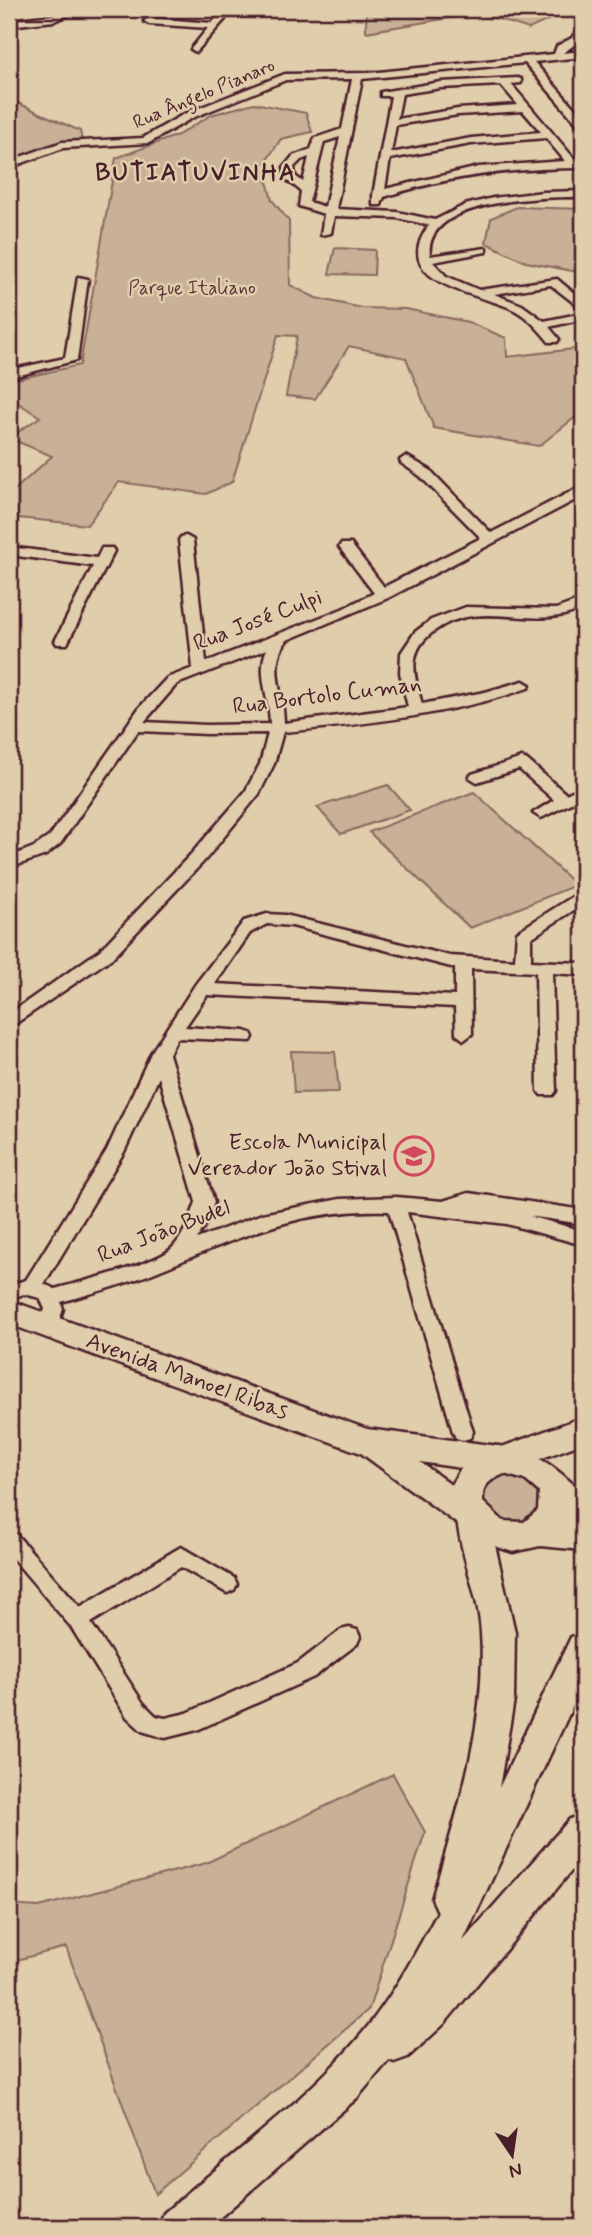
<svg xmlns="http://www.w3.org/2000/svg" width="592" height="2236" viewBox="0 0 592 2236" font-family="Mynerve,sans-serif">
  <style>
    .green { fill: #c8b196; stroke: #896860; stroke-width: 2 }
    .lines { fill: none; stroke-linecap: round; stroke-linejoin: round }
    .minor-casing { stroke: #4a1f2b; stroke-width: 5 }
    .primary-casing { stroke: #4a1f2b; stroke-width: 5 }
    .trunk-casing { stroke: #4a1f2b; stroke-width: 5 }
    .minor { fill: #e0cdab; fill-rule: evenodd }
    .primary { fill: #e0cdab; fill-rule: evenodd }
    .trunk { fill: #e0cdab; fill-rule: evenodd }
    .labels { text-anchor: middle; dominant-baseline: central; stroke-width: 5; stroke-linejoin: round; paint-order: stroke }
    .far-street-label { font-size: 19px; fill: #4a1f2b; stroke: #e0cdab }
    .far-park-label { font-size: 19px; fill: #5d353b; stroke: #e0cdab }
    .street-label { font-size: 23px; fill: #4a1f2b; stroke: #e0cdab }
    .poi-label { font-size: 23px; fill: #4a1f2b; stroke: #e0cdab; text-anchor: end }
    .far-district-label { font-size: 24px; font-weight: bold; letter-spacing: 2px; fill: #4a1f2b; stroke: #e0cdab }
  </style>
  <rect width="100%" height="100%" fill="#e0cdab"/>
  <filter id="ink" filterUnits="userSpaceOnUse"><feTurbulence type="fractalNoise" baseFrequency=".0143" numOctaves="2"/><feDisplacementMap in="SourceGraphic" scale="14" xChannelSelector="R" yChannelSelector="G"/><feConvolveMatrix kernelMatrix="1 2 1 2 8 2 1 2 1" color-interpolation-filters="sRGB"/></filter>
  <g filter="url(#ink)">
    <!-- green -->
    <g class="green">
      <path d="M366,9H549L561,14L529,29L479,13L366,32Z"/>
      <path d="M9,99L80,131L82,140L48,145L9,160Z"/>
      <path d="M254,103L306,113L312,132L281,139L263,166L272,200L289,221L290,285L316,298L362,308L406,309L468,322L506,338L507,357L583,348V411L539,446L434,428L406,358L349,346L315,399L286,396L297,336L278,335L232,482L206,494L119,482L87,525L9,517V495L52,456L9,438L40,417L9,397V381L80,365L116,158L178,135L211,115Z"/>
      <path d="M517,207L583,209V273L526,262L486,243L491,218Z"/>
      <path d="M335,248L375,250L374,275L329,274Z"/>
      <path d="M388,785L410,810L341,834L317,807Z"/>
      <path d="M474,792L576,885L470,928L369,832Z"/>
      <path d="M291,1051L335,1052L339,1092L294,1093Z"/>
      <path d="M520,1471L541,1494L537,1512C521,1528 507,1524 487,1516L477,1490L488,1474Z"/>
      <path d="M393,1774L425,1832L369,2009L155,2194L66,1947L9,1962V1905L39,1907L206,1863Z"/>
    </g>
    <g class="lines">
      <!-- minor casing -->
      <g class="minor-casing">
        <g id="minor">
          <path d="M72,9H85L54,21L9,26V20L53,15Z"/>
          <path d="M224,9H234L196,52L191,49L208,28L149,24L144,21L149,18L212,23Z"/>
          <path d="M583,23L581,40L563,53L583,51V57L534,62L583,118V127L579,126L525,63L362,79L336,209L397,212L435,220L465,205L493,198L543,192L583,191V197C544,197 423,198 430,256L486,248V252L433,262L446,276L479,290L557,279L583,301V310L551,285L494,294L522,305L544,321L583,313V319L549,327L559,339L557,342H549C537,327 525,314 508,307C473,292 388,282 429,225L397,218L334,216L331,233L321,235L324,214L299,206L301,191L286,179L284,167L293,156L311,149L315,138L342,129L352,79L286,80L192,118L149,143L63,148L9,168V161L62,142L143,138L184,114L285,74L369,73L554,54L557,46L572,38L580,24ZM340,137L325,207L309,202L324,142ZM309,157L303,182L295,176L294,167L301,160Z"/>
          <path d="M517,78L521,79V83L511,84L577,162H583V168C514,168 449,176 384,197L381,205H373V195L391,96H381V92L441,82ZM501,85L518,105L458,109L397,119L402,94L441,88ZM523,111L541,132L471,138L391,153L396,125L458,115ZM546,138L565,161L479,167L385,189L390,159L471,144Z"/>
          <path d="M78,277L88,279L77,360L9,378V370L65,358Z"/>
          <path d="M406,456L430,470L491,533L578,488L583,487V496L388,598L287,640C267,667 284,692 284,723L408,707L400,673L401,653L415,632L431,620L466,607L556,609L583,599V608C533,634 482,595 433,632C406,652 414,676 422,704L485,692L523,681L530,685L528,688C451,715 364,724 283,732L274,764L259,794L205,860L112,958L9,1028V1014L100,950L193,852L245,792L260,764L268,733L207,734L138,731L60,844L46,855L9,868V857L34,847L50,836L139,708L167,678L193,668L179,540L181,537L186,536L193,540L206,662L342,609L374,593L339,547L341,544H351L384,587L481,538L420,476L401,463L400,460ZM267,649C256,673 270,698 270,724L207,725L144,722L177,684Z"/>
          <path d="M9,547L97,558L102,548H112L114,551L67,644H57L55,641L93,566L9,555Z"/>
          <path d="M522,758L527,760L566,794L583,786V797L541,818L533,813L554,800L519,769L477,782L469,777L472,774Z"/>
          <path d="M583,890V904L531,938V961L583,963V975L552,973L556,1091L553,1095H541L538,1091L536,972L471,969L472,1034L464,1040L456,1034L455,1007L207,995L185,1027L245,1031L251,1033L253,1037L251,1041L177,1038L169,1054L214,1202L209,1218L197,1239L262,1214L340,1199L396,1197L443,1201L469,1193L583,1210V1224L529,1216L583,1231V1245L507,1224L407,1212L473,1432L470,1438L463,1440L456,1438L453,1432L389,1211C293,1208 233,1241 148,1275C119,1286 90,1294 61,1302L63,1309L55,1332L48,1335L41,1332L38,1327L45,1309L40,1298L24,1294L9,1299V1285L26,1280L107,1150L151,1053L195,985L244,921L267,914L285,915L450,956L515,960L517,932ZM267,924L292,926L455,968V996L215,984L250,933ZM159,1077L196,1202C191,1217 182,1240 170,1250C152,1265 80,1282 55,1289L44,1284L124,1152Z"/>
          <path d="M9,1531L16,1534L80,1607L181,1547L234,1578L237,1584L234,1590L227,1593L181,1567L91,1623L143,1703L156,1716L165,1718L187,1713L298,1663L341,1630L349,1628L357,1630L360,1637L357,1644L314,1677L197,1730L165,1738L142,1731L127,1717L71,1627L9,1554Z"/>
        </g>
      </g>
      <!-- primary casing -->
      <g class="primary-casing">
        <path id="primary" d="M9,1300L367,1429L514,1448C544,1457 560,1472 583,1493V1550L540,1546L513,1552L482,1542L361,1453L9,1324ZM420,1462L461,1468L451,1485ZM504,1474L525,1480L539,1492L538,1510L524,1522L503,1521L483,1502C482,1484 489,1481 504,1474Z"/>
      </g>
      <!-- trunk casing -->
      <g class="trunk-casing">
        <g id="trunk">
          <path d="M583,1417V1443L502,1473L491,1469L486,1460L491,1451Z"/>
          <path d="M473,1505L485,1509L489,1519L515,1632L514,1700L499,1788L571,1637L583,1633V1684L463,1941L570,1819L583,1814V1857L444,2024L408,2057L394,2062L389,2060L357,2098L209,2227H158L164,2213C232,2154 318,2092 372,2021C398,1987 417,1950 438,1912L432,1899C457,1813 487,1724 481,1633C479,1594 461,1558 457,1519L461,1509Z"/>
        </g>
      </g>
      <!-- minor -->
      <use href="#minor" class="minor"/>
      <!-- primary -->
      <use href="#primary" class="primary"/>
      <!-- trunk -->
      <use href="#trunk" class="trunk"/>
    </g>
  </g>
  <!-- icons -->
  <defs>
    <g id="school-ring" transform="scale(2.0125)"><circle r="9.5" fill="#e0cdab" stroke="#d1495b" stroke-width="1.5"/><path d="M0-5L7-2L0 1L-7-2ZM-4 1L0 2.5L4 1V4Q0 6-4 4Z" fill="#d1495b"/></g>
  </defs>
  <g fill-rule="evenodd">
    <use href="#school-ring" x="414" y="1156"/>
  </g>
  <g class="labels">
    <!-- far-street labels -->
    <g class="far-street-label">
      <text transform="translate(204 94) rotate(-23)">Rua Ângelo Pianaro</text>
    </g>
    <!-- far-park labels -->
    <g class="far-park-label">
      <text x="192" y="288">Parque Italiano</text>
    </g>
    <!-- street labels -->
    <g class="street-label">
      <text transform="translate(258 621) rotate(-21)">Rua José Culpi</text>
      <text transform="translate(327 696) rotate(-7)">Rua Bortolo Cuman</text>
      <text transform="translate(164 1232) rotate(-21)">Rua João Budel</text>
      <text transform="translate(187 1377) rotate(20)">Avenida Manoel Ribas</text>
    </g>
    <!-- poi labels -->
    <g class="poi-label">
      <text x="387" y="1143">Escola Municipal<tspan x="387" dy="26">Vereador João Stival</tspan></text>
    </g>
    <!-- far-district labels -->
    <g class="far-district-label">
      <text x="196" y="173">BUTIATUVINHA</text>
    </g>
  </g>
  <!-- margin -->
  <rect width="592" height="2236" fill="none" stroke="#e0cdab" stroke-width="35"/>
  <rect x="18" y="18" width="557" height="2201" fill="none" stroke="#4a1f2b" stroke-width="2.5" filter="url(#ink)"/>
  <!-- north arrow -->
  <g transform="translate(512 2155) rotate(167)" stroke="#e0cdab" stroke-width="5" paint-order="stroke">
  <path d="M0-5L12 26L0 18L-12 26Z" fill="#4a1f2b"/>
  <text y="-10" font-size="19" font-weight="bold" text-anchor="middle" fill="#4a1f2b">N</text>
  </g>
</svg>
